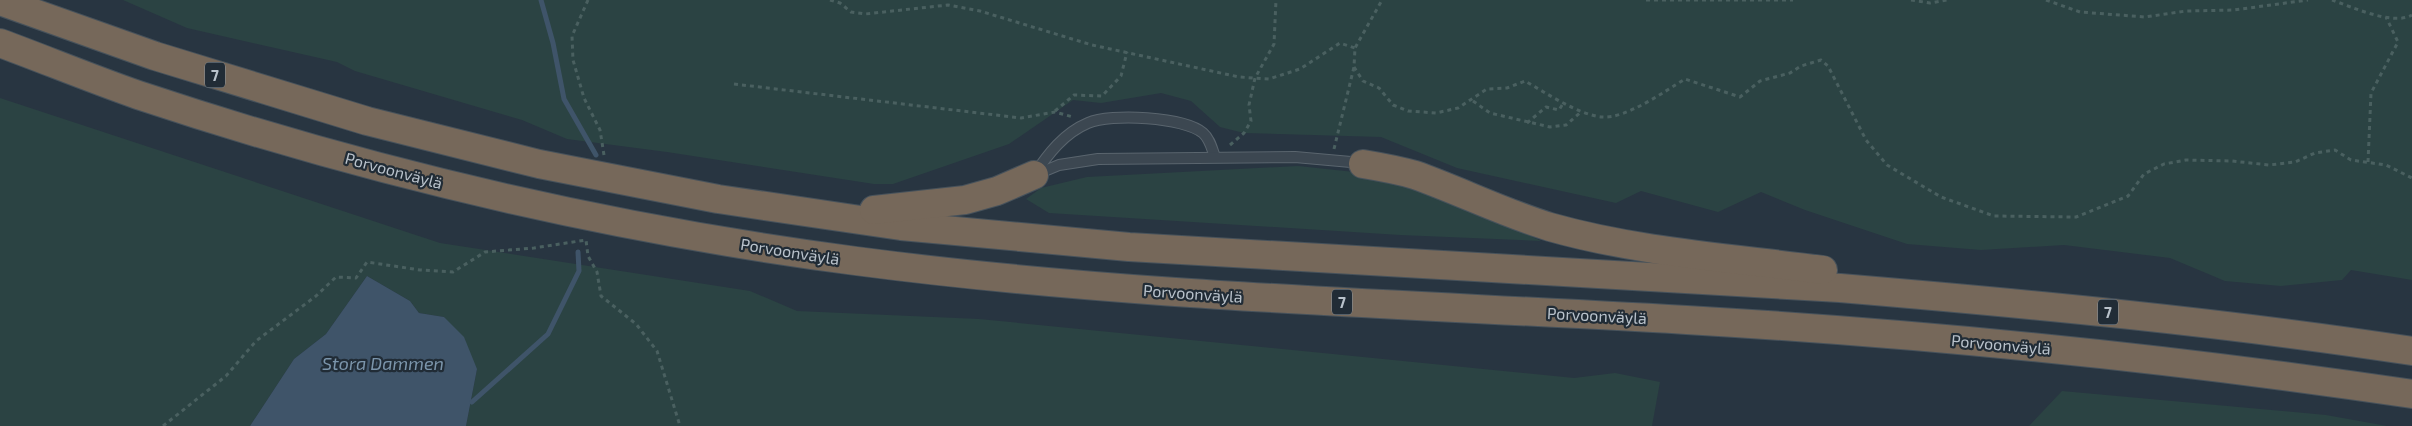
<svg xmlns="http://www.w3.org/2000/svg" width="2412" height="426" viewBox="0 0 2412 426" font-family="'Exo 2',sans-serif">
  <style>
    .green { fill: #2b4343 }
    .water { fill: #3f5469 }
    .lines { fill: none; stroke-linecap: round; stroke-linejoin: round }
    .stream { stroke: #3f5469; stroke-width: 5 }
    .service-casing { stroke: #5a656e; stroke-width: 12 }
    .motorway-casing { stroke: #47525b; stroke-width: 30 }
    .path { stroke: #4a6060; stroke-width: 3; stroke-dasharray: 4 4; stroke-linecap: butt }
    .service { stroke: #3c4751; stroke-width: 10 }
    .motorway { stroke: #76685a; stroke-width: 28 }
    .labels { text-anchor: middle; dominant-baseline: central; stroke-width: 4.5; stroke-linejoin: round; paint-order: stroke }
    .shield { fill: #212c36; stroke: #8b959e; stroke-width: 1 }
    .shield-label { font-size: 15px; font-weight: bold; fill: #b9c2cb }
    .street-label { font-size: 16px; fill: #b9c2cb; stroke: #212c36 }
    .water-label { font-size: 18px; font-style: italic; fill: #7b95ab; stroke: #212c36 }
  </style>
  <rect width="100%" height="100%" fill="#283541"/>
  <!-- green -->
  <g class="green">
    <path d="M123,0H2412V280L2351,270L2342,280L2281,286L2225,281L2170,258L2064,245L1981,250L1907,244L1805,210L1761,192L1718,212L1641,191L1616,203L1457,168L1381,137L1244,133L1220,127L1191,101L1161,93L1101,103L1073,100L1009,144L893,184H874L667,152L567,139L522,120L355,71L337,62L187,28Z"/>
    <path d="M0,98L440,243L750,291L797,311L979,319L1574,378L1615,373L1660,382L1652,426H466L477,369L444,317L419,313L410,301L367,276L326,334L294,359L250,426H0Z"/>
    <path d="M1298,166L1392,176L1449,197L1541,241L1400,235L1049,213L1026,199L1041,188L1087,177Z"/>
    <path d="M2062,391L2326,415L2387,426H2029Z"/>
  </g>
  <!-- water -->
  <path class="water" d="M367,276L410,301L419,313L444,317L464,337L477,369L466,426H250L294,359L326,334Z"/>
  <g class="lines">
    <!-- stream -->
    <g class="stream">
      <path d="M541,0L553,43L564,99L596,155"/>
      <path d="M472,402L548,334L579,271L578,252"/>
    </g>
    <!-- service casing -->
    <g class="service-casing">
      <g id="service">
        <path d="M1034,175C1048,154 1064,133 1088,123C1111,113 1184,117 1203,133C1210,139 1212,149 1215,157"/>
        <path d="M1035,175L1059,165L1098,159L1295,157L1362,163"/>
      </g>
    </g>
    <!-- motorway casing -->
    <g class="motorway-casing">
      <g id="motorway">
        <path d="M0,1L155,56L367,121L539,164L718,199L901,226L1129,247L1840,288C2031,304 2222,322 2412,351"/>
        <path d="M0,43C46,60 92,79 138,95C372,173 612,229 856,261C1137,298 1420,304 1703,321C1940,335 2176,359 2412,394"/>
        <path d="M1363,164C1381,167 1398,170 1415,175C1460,191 1504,213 1550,227C1638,252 1732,258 1823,270"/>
        <path d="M874,210L965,200L997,191L1034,175"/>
      </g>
    </g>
    <!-- path -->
    <g class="path">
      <path d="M588,0L572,36L573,60L584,98L600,130L604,155"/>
      <path d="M830,0L840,3L851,12L865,14L948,5L980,11L1092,45L1239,77L1269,79L1300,69L1340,43L1355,48"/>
      <path d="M1646,0H1793"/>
      <path d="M1911,0L1930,3L1947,0"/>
      <path d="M2046,0L2080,12L2145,17L2186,11L2234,10L2308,0"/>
      <path d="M2332,0C2352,7 2393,26 2412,15"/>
      <path d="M1354,67L1363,81L1379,88L1393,105L1408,111L1436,113L1458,108L1487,89L1507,88L1525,81C1546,93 1579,115 1602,117C1626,119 1665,91 1685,79L1740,97L1760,81L1790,73L1801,66L1821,60L1828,66L1866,140L1887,165L1941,197L1994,216L2076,217L2128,196L2144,174L2164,164L2186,160L2232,161L2269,165L2295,162L2315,153L2335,150L2351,160L2386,165L2412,178"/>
      <path d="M734,84L1021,118L1055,112L1073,117"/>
      <path d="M1473,101L1490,113L1550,127L1566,125L1582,111"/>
      <path d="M1055,111L1074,95L1102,96L1121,76L1127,52"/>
      <path d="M1527,123L1546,107L1559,110L1564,102"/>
      <path d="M1230,145L1244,133L1251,121L1249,105L1255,78L1274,44L1276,0"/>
      <path d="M1334,149L1354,67L1355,48L1382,0"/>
      <path d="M2368,162L2371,93L2398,42L2386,17"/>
      <path d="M163,426L226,376L256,341L316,296L336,277L356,278L367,262L420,270L453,272L485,252L534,248L586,240L588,256L597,272L601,296L636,324L657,351L680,426"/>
    </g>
    <!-- service -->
    <use href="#service" class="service"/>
    <!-- motorway -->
    <use href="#motorway" class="motorway"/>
  </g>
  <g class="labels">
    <!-- shield labels -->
    <g class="shield">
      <rect x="205" y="62.5" width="20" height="25" rx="4"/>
      <rect x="1332" y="289.5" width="20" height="25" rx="4"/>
      <rect x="2098" y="299.5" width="20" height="25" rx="4"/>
    </g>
    <g class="shield-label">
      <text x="215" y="75">7</text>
      <text x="1342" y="302">7</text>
      <text x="2108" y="312">7</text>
    </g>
    <!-- street labels -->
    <g class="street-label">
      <text transform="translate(394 170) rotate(15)">Porvoonväylä</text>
      <text transform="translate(790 251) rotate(9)">Porvoonväylä</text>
      <text transform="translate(1193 293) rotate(4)">Porvoonväylä</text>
      <text transform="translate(1597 315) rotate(3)">Porvoonväylä</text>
      <text transform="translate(2001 344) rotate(5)">Porvoonväylä</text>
    </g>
    <!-- water labels -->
    <g class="water-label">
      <text x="383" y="363">Stora Dammen</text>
    </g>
  </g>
</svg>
